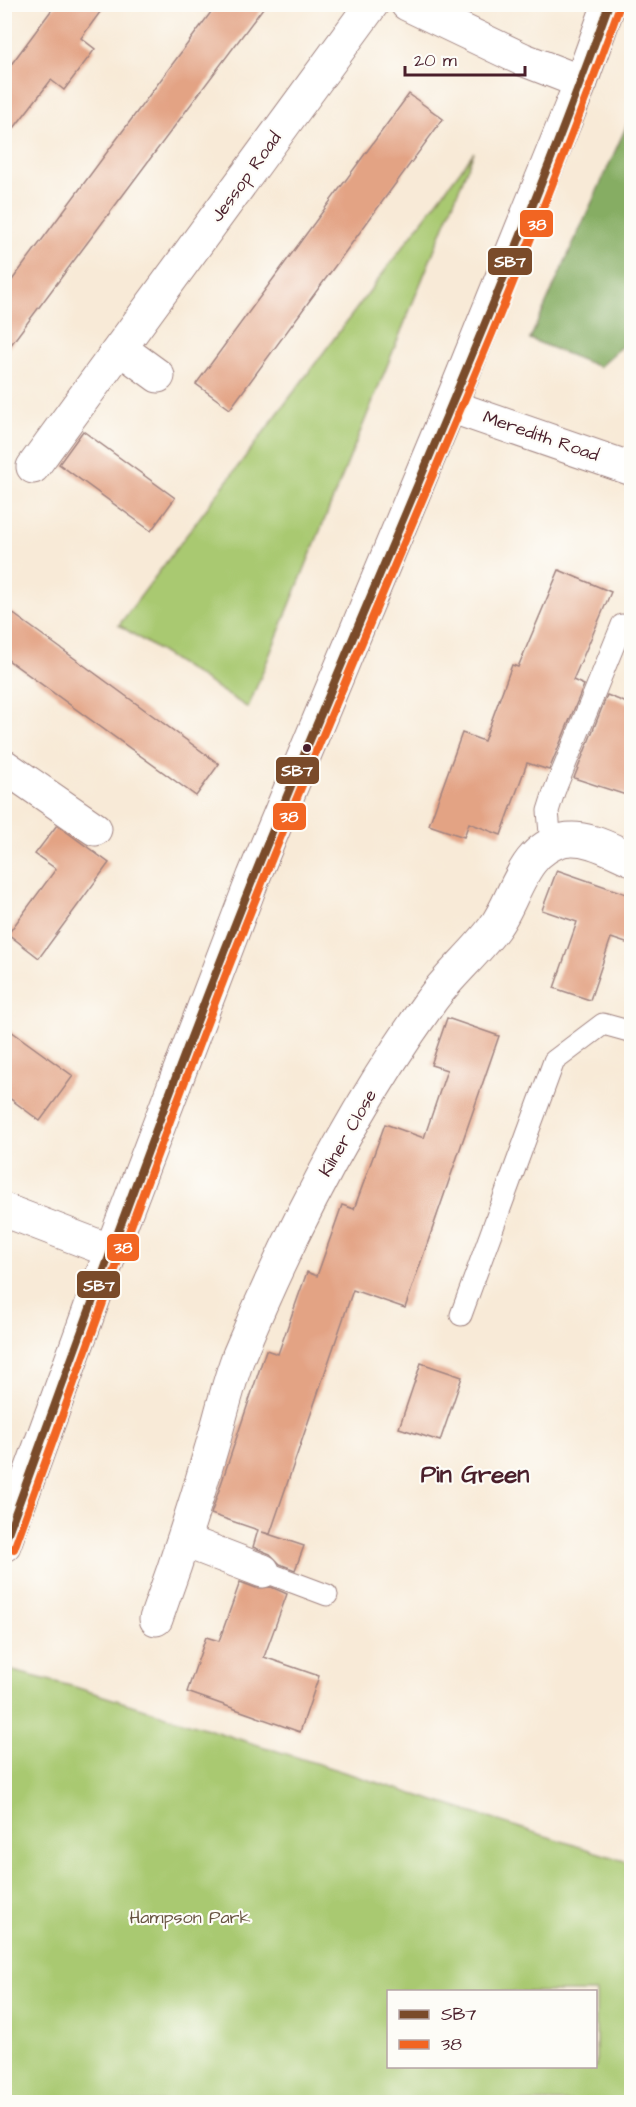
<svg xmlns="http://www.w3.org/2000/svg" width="636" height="2107" viewBox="0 0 636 2107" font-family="'Architects Daughter',sans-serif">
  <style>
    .green { fill: #a9c971; stroke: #7a744e; stroke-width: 1.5; fill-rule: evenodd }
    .forest { fill: #86ad63; stroke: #686647; stroke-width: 1.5 }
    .building { fill: #e3a384 }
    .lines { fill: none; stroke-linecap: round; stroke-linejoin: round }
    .service-casing { stroke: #a18481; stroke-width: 23 }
    .minor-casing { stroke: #a18481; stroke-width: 35 }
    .tertiary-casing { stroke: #a18481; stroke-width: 35 }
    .service { stroke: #fff; stroke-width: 21 }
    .minor { stroke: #fff; stroke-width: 33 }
    .tertiary { stroke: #fff; stroke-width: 33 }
    .bus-1-casing { stroke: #fdfcf7; stroke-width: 12 }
    .bus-2-casing { stroke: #fdfcf7; stroke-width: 12 }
    .bus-1 { stroke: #7a4b2a; stroke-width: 8 }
    .bus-2 { stroke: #f26522; stroke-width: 8 }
    .bus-dot { fill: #4a1f2b; stroke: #fdfcf7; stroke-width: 2 }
    .labels { text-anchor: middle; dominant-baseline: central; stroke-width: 4.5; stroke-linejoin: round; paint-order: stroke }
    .street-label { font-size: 18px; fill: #4a1f2b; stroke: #fdfcf7 }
    .park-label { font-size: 18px; fill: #665240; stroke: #fdfcf7 }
    .district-label { font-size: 24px; font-weight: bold; fill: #4a1f2b; stroke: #fdfcf7 }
    .line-badge { stroke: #fdfcf7; stroke-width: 2 }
    .badge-label { font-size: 16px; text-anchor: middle; font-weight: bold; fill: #fff }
  </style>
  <rect width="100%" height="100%" fill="#fdfcf7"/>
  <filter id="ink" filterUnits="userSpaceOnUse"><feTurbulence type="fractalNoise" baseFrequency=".0167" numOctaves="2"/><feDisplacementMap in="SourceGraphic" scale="12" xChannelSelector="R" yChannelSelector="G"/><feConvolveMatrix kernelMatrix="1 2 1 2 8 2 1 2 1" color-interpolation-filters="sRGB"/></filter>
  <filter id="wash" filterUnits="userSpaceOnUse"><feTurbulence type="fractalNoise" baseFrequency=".008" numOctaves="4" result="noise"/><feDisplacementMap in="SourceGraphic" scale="24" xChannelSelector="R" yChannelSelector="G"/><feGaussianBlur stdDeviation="1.35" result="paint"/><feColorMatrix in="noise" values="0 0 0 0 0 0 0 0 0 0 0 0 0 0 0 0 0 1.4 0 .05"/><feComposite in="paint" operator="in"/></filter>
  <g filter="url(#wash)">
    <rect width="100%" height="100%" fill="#f8ead7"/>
    <!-- green -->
    <g class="green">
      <path d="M474,152L248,708L119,625Z"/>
      <path d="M5,1669L75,1687L631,1863V2102H5ZM388,1992H596V2066H388Z"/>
    </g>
    <!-- forest -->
    <path class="forest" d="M631,116V338L599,367L530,339Z"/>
    <g id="blocks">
      <!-- building -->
      <g class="building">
        <path d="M56,4H106L81,38L95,49L64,90L51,80L4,141V74Z"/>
        <path d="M217,4H266L4,354V291Z"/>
        <path d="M409,94L443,119L230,409L196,384Z"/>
        <path d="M83,431L175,498L151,531L59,464Z"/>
        <path d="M559,570L611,592L573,680L584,685L549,770L527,763L501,835L469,823L464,837L429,825L462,733L484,741L512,665L518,667Z"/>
        <path d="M4,607L219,764L196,796L4,657Z"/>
        <path d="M607,695L632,705V797L574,778Z"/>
        <path d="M57,825L109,863L39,958L8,934L56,869L35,854Z"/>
        <path d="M557,870L632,896V945L611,938L590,1000L554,988L577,922L542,910Z"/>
        <path d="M447,1018L499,1036L405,1308L353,1290L270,1534L262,1532L304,1546L295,1570L280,1564L270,1554L253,1547L258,1530L211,1514L266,1350L278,1354L307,1272L317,1276L342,1205L354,1209L385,1124L424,1138L447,1070L431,1065Z"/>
        <path d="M4,1026L73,1076L40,1121L4,1094Z"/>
        <path d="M421,1363L462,1377L440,1441L399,1428Z"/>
        <path d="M240,1582L256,1588L271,1587L287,1594L264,1657L319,1676L300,1732L187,1692L206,1637L219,1641Z"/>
      </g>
    </g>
  </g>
  <g filter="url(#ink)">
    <use href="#blocks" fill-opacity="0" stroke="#a18481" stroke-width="1.5"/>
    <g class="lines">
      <!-- service casing -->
      <g class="service-casing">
        <g id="service">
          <path d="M551,844L548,811L554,792L622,625"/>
          <path d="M461,1315L554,1061L603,1024L632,1032"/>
          <path d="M263,1571L327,1595"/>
        </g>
      </g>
      <!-- minor casing -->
      <g class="minor-casing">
        <g id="minor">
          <path d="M407,4L522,59L581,82"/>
          <path d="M121,349L158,376"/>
          <path d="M33,467L372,4"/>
          <path d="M4,766L95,829"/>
          <path d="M4,1210L111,1251"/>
          <path d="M185,1541L263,1571"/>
          <path d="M156,1619C176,1564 194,1509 210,1453C220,1421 227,1386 239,1355C290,1232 353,1110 430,1002C449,975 475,954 494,928C516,899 521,850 563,840C586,835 611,850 632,859"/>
        </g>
      </g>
      <!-- tertiary casing -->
      <g class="tertiary-casing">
        <g id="tertiary">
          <path d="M450,406L632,469"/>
          <path d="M4,1545L111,1251L254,876L450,406L581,82L609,4"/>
        </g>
      </g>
      <!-- service -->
      <use href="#service" class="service"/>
      <!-- minor -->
      <use href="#minor" class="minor"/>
      <!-- tertiary -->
      <use href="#tertiary" class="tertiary"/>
      <!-- bus-1 casing -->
      <g class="bus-1-casing">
        <path id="bus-1" d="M4,1544C86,1320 166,1095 255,874C372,584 503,299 609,4"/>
      </g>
      <!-- bus-2 casing -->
      <g class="bus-2-casing">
        <path id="bus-2" d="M14,1549C95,1325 175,1099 264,878C381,588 513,302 619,8"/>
      </g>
      <!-- bus-1 -->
      <use href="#bus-1" class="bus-1"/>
      <!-- bus-2 -->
      <use href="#bus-2" class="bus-2"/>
    </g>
  </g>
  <!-- markers -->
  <circle class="bus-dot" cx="307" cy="748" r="5"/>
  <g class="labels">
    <!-- street labels -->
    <g class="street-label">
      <text transform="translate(246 177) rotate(-54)">Jessop Road</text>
      <text transform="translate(541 436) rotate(19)">Meredith Road</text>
      <text transform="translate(348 1133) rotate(-60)">Kilner Close</text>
    </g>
    <!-- park labels -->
    <g class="park-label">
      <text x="190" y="1917">Hampson Park</text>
    </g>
    <!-- district labels -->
    <g class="district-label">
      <text x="475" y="1475">Pin Green</text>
    </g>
  </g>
  <g class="line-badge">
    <rect x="519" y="209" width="35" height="29" rx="6" fill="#f26522"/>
    <rect x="487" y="247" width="46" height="29" rx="6" fill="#7a4b2a"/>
    <rect x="275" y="756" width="45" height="29" rx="6" fill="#7a4b2a"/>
    <rect x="272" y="802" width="35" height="29" rx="6" fill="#f26522"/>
    <rect x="106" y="1233" width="34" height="29" rx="6" fill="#f26522"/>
    <rect x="76" y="1270" width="45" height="29" rx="6" fill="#7a4b2a"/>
  </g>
  <g class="badge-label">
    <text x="537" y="230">38</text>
    <text x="510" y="267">SB7</text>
    <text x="297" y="776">SB7</text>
    <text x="289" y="822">38</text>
    <text x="123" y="1253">38</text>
    <text x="99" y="1291">SB7</text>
  </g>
  <!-- margin -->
  <rect width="636" height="2107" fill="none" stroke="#fdfcf7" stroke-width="24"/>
  <!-- legend -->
  <rect x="387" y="1990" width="210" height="78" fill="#fdfcf7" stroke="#b5a4a5" stroke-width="1.5"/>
  <rect x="399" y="2010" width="30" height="9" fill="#7a4b2a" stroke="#b5a4a5" stroke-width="1.5"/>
  <text x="441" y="2020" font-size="18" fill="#4a1f2b">SB7</text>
  <rect x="399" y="2040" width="30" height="9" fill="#f26522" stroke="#b5a4a5" stroke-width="1.5"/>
  <text x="441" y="2050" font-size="18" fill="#4a1f2b">38</text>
  <!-- scale -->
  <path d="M405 66v9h120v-9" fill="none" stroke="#4a1f2b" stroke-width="3"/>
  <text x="414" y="66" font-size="18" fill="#4a1f2b" stroke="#fdfcf7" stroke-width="4.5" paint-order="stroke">20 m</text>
</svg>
